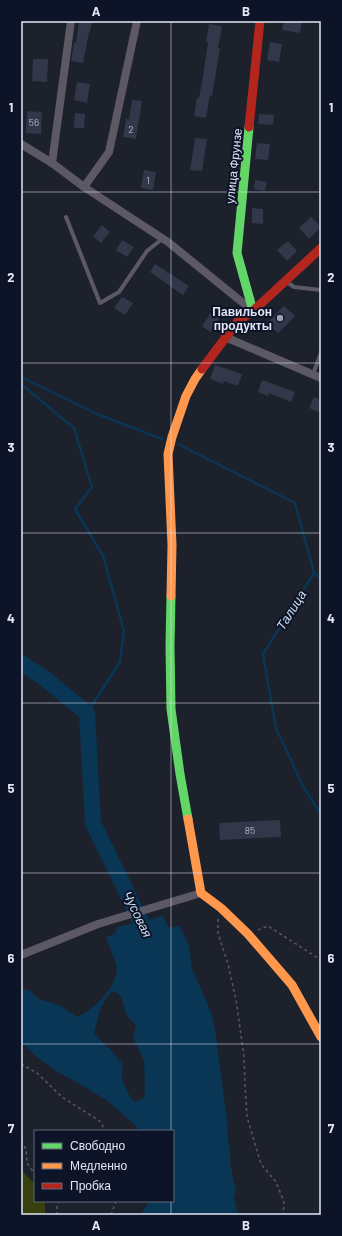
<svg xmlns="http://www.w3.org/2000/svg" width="342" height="1236" viewBox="0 0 342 1236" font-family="Barlow,sans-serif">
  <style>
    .green { fill: #36410f }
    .water { fill: #093654; fill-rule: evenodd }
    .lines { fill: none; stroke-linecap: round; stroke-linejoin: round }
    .stream { stroke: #093654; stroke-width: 2.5 }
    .river { stroke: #093654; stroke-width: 16 }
    .building { fill: #323749 }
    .path { stroke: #585862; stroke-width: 1.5; stroke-dasharray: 3 3; stroke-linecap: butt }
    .lane { stroke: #5c5965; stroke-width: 4 }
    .street { stroke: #5c5965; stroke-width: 8 }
    .fast { stroke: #63d668; stroke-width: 9 }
    .slow { stroke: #ff974d; stroke-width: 9 }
    .jam { stroke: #b3261e; stroke-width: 9 }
    .grid { fill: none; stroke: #e1e7f5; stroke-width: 1; stroke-opacity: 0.55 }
    .poi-dot { fill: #9ca2af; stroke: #0e1428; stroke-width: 1.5 }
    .labels { text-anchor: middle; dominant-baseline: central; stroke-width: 4; stroke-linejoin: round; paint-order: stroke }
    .number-label { font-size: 10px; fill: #b5bbca }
    .street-label { font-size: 12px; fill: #e1e7f5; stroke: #0e1428 }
    .poi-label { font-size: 12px; font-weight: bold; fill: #e1e7f5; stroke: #0e1428; text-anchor: end }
    .water-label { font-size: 13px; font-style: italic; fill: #ccdff0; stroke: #0e1428 }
    .neatline { fill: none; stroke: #e1e7f5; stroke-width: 1.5 }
    .grid-label { font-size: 13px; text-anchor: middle; font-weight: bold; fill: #e1e7f5 }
  </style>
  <rect width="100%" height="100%" fill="#1d212c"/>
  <!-- green -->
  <path class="green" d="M21,1170L35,1184V1201H45V1215H21Z"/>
  <!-- water -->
  <path class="water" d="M163,916L169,928L180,926L189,946L192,969L211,1012L215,1030L227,1120L228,1140L230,1149V1162L236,1192L234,1199L238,1215H141L149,1201H173V1131H139L136,1126L109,1102L90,1090L56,1071L37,1057L21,1042V989L29,990L39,999L61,1006L77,1017C94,1010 121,984 116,964L106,937L115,934L117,927ZM113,991C125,995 122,1006 127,1015C129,1019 133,1022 136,1025L133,1037L144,1061L145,1089L144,1097L140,1100L134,1102C129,1097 124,1084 122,1077C122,1073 123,1068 122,1064C119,1057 100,1040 94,1033C98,1018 100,1001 113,991Z"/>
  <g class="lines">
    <!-- stream -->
    <g class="stream">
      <path d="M21,377L97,414L162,439"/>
      <path d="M21,384L74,428L92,487L75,509L103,556L124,631L120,662L87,713"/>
      <path d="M178,444L295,503L314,573L263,654L276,728L304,788L321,814"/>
      <path d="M314,573L321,578"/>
    </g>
    <!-- river -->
    <path class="river" d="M21,663L44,678L87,713L93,823L150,940"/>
  </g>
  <!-- building -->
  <g class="building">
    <path d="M79,21H92L90,32H89L83,63L71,61L74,42L76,43Z"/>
    <path d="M284,21H302L300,33L282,30Z"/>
    <path d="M209,24L222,26L218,48H220L212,96L210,95L206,118L194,116L197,98H199L203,76L208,42H206Z"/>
    <path d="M270,42L282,44L279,62L267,60Z"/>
    <path d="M33,59H48L47,82L32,81Z"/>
    <path d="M77,82L90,84L87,103L74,100Z"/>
    <path d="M132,100L142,101L136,139L123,137L126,119H129Z"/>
    <path d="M27,111L42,112L41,134L26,133Z"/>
    <path d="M75,113L85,114L84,128H74Z"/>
    <path d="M259,114L274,115L273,125L258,124Z"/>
    <path d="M195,138L207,139L202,171L190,170Z"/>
    <path d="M257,143L270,144L268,160L255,159Z"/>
    <path d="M144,170L156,172L153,190L141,188Z"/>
    <path d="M255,180L267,182L265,191L254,189Z"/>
    <path d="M252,208L263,209V224L252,223Z"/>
    <path d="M311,217L321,227L309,239L299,228Z"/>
    <path d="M102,225L110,232L101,243L93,236Z"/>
    <path d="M122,240L134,247L127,257L116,250Z"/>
    <path d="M288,241L297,251L287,261L277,250Z"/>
    <path d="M155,264L189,286L183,295L150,272Z"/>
    <path d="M122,297L133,303L125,315L114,308Z"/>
    <path d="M284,306L295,316L278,333L267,323Z"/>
    <path d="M212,311L220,317L210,332L202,326Z"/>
    <path d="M215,365L242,374L238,386L224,381L223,384L210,379Z"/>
    <path d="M262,380L295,392L291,402L269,393L268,396L258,392Z"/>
    <path d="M314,397L321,400V413L309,408Z"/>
    <path d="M280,820L281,837L220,840L219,823Z"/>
  </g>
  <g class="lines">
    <!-- path -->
    <g class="path">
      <path d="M218,919V933L228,964L236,1000L244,1056L245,1085L247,1117L261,1164L276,1182L284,1202L283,1215"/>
      <path d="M258,930L268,926L321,960"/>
      <path d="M21,1064L37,1073L62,1097L101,1122L105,1131"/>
      <path d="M21,1141L26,1149L27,1163L32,1170L35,1171"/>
      <path d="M57,1215V1206L59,1201"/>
      <path d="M111,1215L116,1201"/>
    </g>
    <!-- lane -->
    <g class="lane">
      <path d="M66,217L100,303L119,292L147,251L162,239"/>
      <path d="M287,282L294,287L321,290"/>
      <path d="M313,374L321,353"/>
    </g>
    <!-- street -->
    <g class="street">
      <path d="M21,144L52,163L84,187L168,242L253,311"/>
      <path d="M52,163L71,21"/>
      <path d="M84,187L109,152L137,21"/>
      <path d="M225,337L321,378"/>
      <path d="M21,955L98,924L201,893"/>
    </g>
    <!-- fast -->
    <g class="fast">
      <path d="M249,127L237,253L253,311"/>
      <path d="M171,596L170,646L171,709L180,774L188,819"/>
    </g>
    <!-- slow -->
    <g class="slow">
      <path d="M171,596L172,545L168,454L172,437L186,396L195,379L202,369"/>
      <path d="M188,819L201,893L221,908L248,934L292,985L321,1037"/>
    </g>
    <!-- jam -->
    <g class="jam">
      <path d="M249,127L260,21"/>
      <path d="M202,369L238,321L253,311L321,248"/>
    </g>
  </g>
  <!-- grid -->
  <path class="grid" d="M171,21V1131M21,192H321M21,363H321M21,533H321M21,703H321M21,873H321M21,1044H321M171,1201V1215"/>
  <!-- markers -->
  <circle class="poi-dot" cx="280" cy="318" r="4"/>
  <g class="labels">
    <!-- number labels -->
    <g class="number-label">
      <text x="34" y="122">56</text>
      <text x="131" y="129">2</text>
      <text x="148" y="180">1</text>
      <text x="250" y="830">85</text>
    </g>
    <!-- street labels -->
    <g class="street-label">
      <text transform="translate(233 166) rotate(-84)">улица Фрунзе</text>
    </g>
    <!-- poi labels -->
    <g class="poi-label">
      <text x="272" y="311">Павильон<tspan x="272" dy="14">продукты</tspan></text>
    </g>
    <!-- water labels -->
    <g class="water-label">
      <text transform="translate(291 610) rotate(-58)">Талица</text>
      <text transform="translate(138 914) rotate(64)">Чусовая</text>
    </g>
  </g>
  <!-- border -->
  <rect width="342" height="1236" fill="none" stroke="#0e1428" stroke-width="44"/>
  <!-- legend -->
  <rect x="34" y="1130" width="140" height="72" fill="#0e1428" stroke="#62687a"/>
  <rect x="42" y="1143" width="20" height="6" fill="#63d668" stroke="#62687a"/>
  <text x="70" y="1150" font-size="12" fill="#e1e7f5">Свободно</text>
  <rect x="42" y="1163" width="20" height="6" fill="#ff974d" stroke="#62687a"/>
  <text x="70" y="1170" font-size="12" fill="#e1e7f5">Медленно</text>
  <rect x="42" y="1183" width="20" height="6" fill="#b3261e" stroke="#62687a"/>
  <text x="70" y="1190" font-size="12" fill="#e1e7f5">Пробка</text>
  <rect x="22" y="22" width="298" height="1192" class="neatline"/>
  <g class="grid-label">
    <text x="96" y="16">A</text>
    <text x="246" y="16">B</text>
    <text x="11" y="112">1</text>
    <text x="331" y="112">1</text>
    <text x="11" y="282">2</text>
    <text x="331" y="282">2</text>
    <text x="11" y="452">3</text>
    <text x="331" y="452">3</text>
    <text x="11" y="623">4</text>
    <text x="331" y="623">4</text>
    <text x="11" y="793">5</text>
    <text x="331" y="793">5</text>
    <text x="11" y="963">6</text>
    <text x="331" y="963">6</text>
    <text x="11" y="1133">7</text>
    <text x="331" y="1133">7</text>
    <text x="96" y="1230">A</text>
    <text x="246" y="1230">B</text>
  </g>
</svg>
